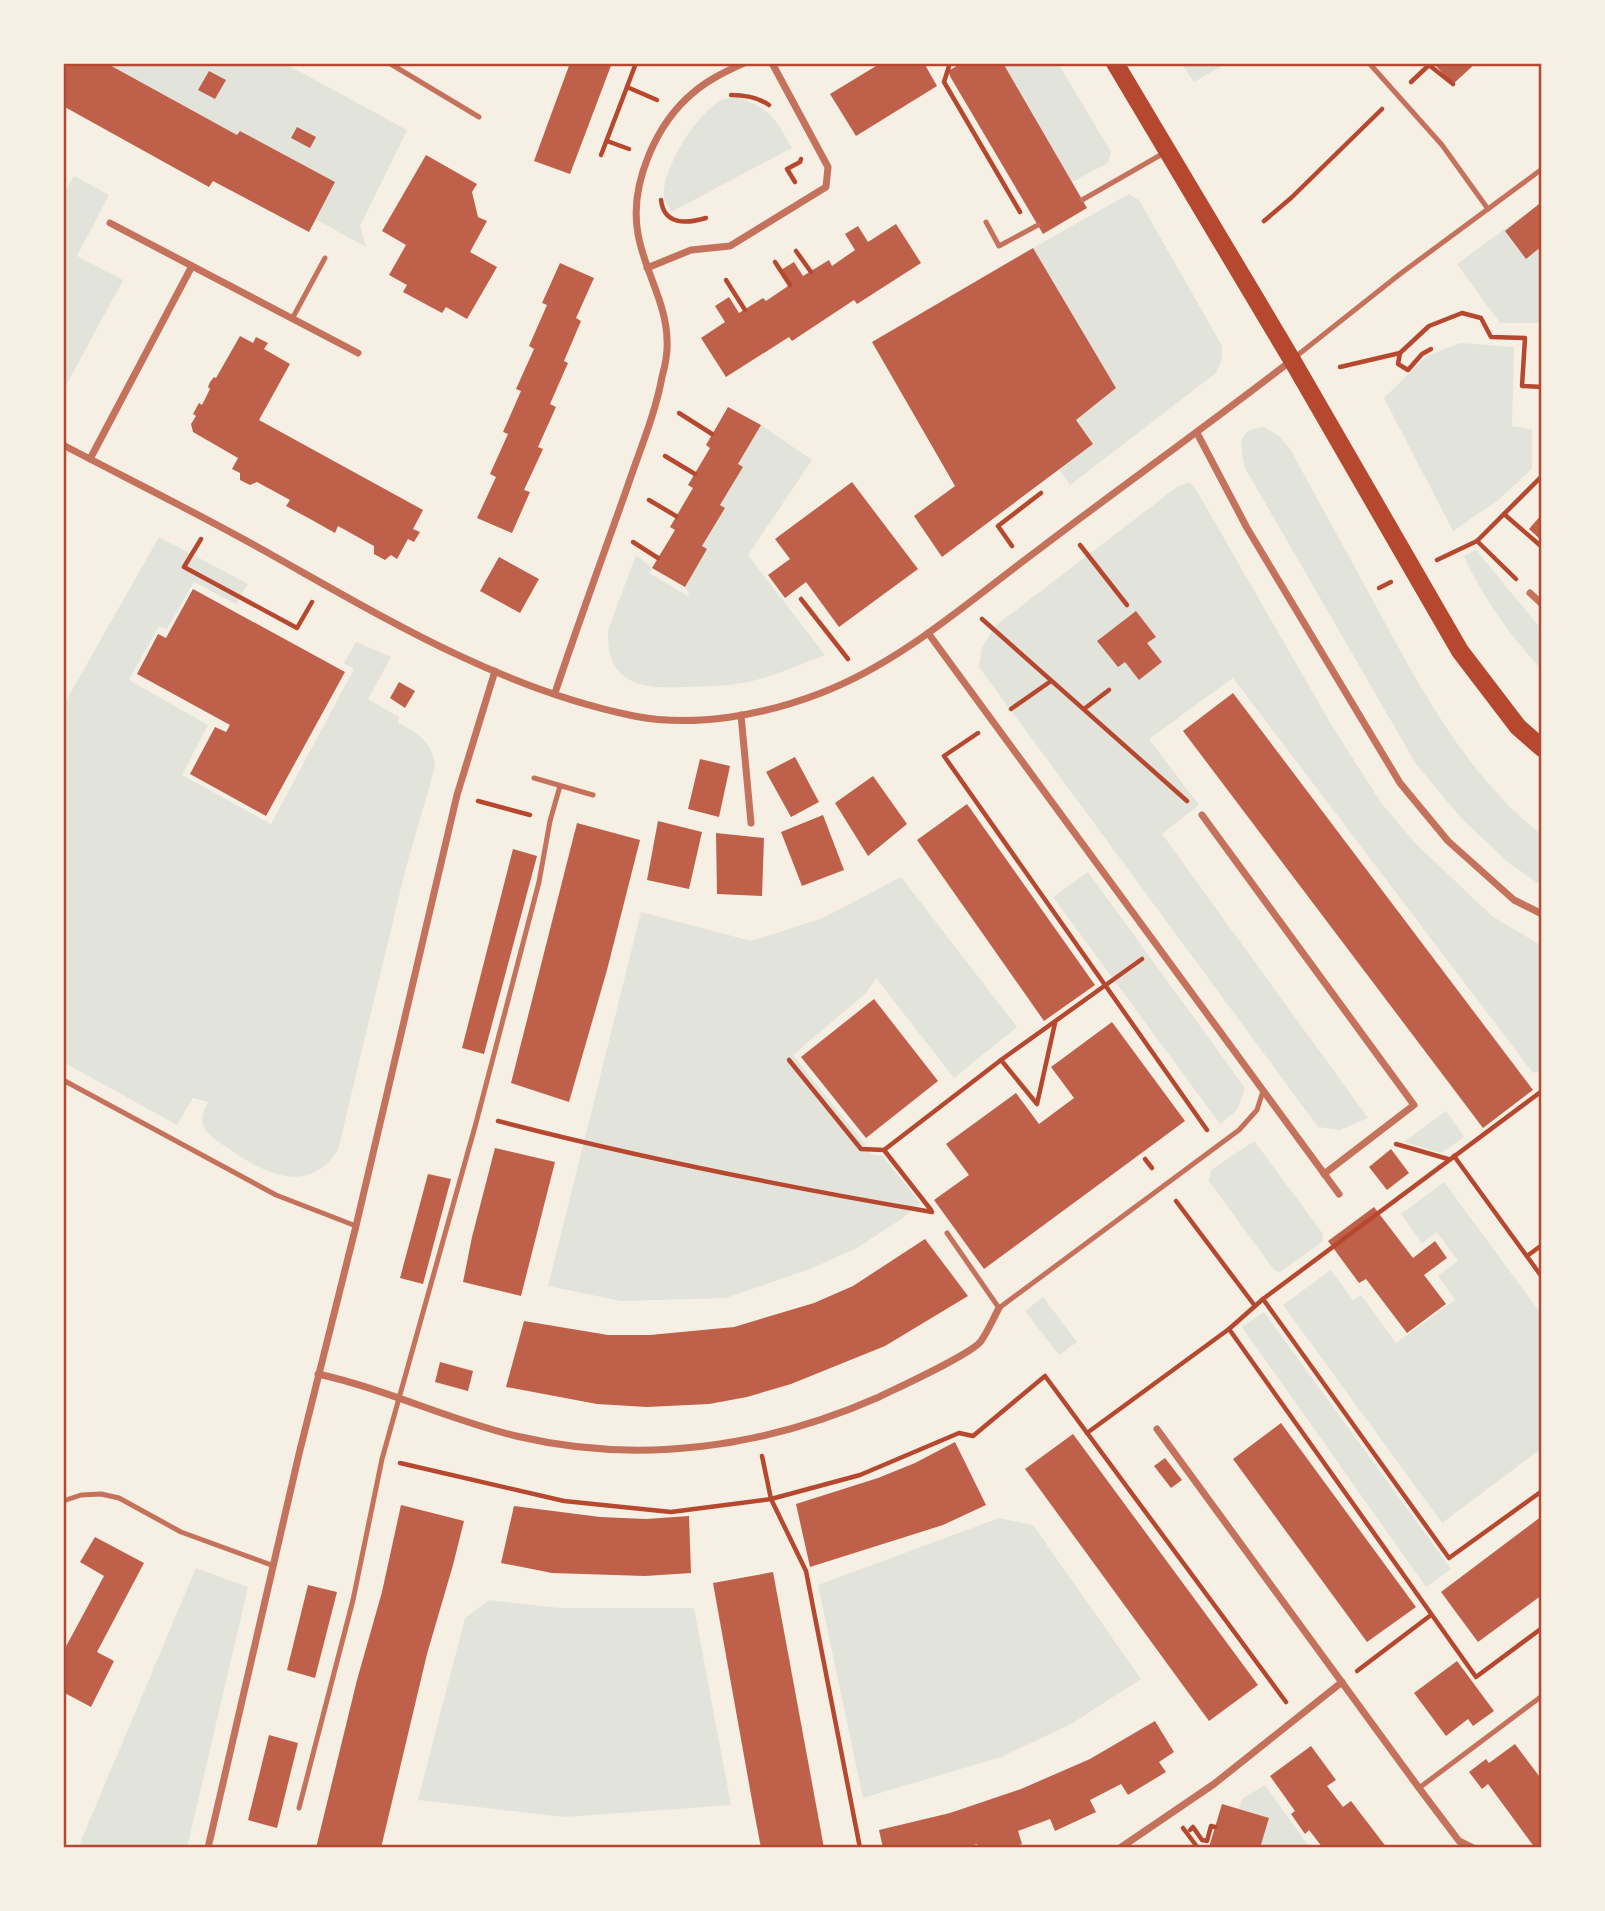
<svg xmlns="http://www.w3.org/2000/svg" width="1605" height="1911" viewBox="0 0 1605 1911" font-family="'PT Sans Narrow',sans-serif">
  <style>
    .green { fill: #e2e4dc }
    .building { fill: #bf614a }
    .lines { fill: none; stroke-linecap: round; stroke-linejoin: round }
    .path { stroke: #b5482f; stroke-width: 4.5 }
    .service { stroke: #c5725c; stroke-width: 5 }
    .minor { stroke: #c5725c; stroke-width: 7 }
    .primary { stroke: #b5482f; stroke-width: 18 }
    .neatline { fill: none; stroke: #b5482f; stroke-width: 2.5 }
  </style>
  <rect width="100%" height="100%" fill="#f6efe4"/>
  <!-- green -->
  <g class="green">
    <path d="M106,63H284L407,130L360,226L366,247L315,219L335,182L240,131L237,135Z"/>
    <path d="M1003,63H1058L1111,152L1108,163L1072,182Z"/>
    <path d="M1181,63H1218L1222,66L1194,82Z"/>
    <path d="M739,98C771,108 776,120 792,148L671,212C669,208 665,201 664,197C661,170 698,111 722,100C727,98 733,98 739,98Z"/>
    <path d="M74,176L109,195L77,256L123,280L63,391V195Z"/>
    <path d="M1129,194L1139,200L1222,346V360L1216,373L1070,485L1059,469L1076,420L1116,388L1033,248Z"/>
    <path d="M1542,202V323H1500L1457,264Z"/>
    <path d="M1460,343L1514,347L1512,426L1532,429V469L1497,501L1453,531L1384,398L1427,356Z"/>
    <path d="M761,425L812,460L748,555L825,655C798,665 771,678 743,683C723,686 703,687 683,687C639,689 606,683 608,630L636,555L652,568L649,573L688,596L689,593L685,587L707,549L702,546L725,508L720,505L743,467L738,464Z"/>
    <path d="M1264,427L1279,436L1290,449C1319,502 1348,555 1377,608C1421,690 1468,777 1542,835V886L1509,863L1462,819L1416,764L1245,468C1240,445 1236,430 1264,427Z"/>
    <path d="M1190,482L1198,493L1332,726L1382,804L1415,843L1492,916L1542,946V1070L1533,1073L1233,678L1149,739L1199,805L1162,834L1368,1118L1340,1130L1318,1127L979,667L982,647L995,626L1177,487Z"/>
    <path d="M159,537L248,584L236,604L194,582L167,629L159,626L129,680L208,725L182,775L271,824L354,669L344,663L356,642L391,657L368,699L399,717L398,723C419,733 433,743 435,767L405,871L338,1150C308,1196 265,1174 229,1149C221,1143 209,1137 204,1127C200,1119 204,1109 208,1102L193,1098L177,1125L63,1062V706Z"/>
    <path d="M1476,550L1542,630V670C1514,641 1480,594 1464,556Z"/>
    <path d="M1088,872L1245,1088L1237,1110L1220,1124L1053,897Z"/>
    <path d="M901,877L1017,1027L954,1078L876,978L867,992L793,1055L870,1151V1154L883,1156L920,1203L904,1217L857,1248L810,1269L726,1298L621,1301L548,1286L641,912L751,941L823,918Z"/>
    <path d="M1446,1111L1464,1137L1441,1153L1404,1142Z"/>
    <path d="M1255,1142L1323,1234L1322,1242L1280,1272L1274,1270L1209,1181L1211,1170L1251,1143Z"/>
    <path d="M1444,1182L1542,1315V1448L1442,1523L1283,1305L1331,1270L1353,1300L1361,1295L1396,1343L1455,1300L1438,1276L1458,1261L1437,1232L1422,1243L1401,1214Z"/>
    <path d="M1043,1297L1077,1342L1059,1355L1025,1311Z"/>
    <path d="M1264,1312L1451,1569L1426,1587L1242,1327Z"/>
    <path d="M999,1518L1033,1525L1141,1679L1071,1724L1001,1757L863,1798L818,1585Z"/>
    <path d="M196,1568L248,1587L187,1848H78Z"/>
    <path d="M489,1600L560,1608H694L731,1805L565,1817L418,1800L465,1618Z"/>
    <path d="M1265,1785L1310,1848H1260L1269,1819L1238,1809L1243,1798Z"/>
  </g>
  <!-- building -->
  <g class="building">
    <path d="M63,63H106L237,135L240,131L335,182L309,232L213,181L209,187L63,106Z"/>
    <path d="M570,63H612L570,174L534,161Z"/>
    <path d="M881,63H924L937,86L856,136L830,94Z"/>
    <path d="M962,63H1003L1087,208L1043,234L951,78L948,71Z"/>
    <path d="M1433,63H1476L1453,84Z"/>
    <path d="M209,71L226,80L215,99L198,90Z"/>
    <path d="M297,127L316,137L310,148L291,138Z"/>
    <path d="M426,155L477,184L472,192L478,217L487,221L470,252L497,267L467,319L446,307L442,313L403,292L407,285L389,275L406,245L382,231Z"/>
    <path d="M1539,204L1542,208V246L1526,259L1505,231Z"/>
    <path d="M896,224L921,263L857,304L854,300L792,341L789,337L726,377L701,338L725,322L715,306L729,297L739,313L763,298L766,301L791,284L781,270L794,262L803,276L829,260L832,266L855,250L845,234L858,226L868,242Z"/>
    <path d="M1033,248L1116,388L1076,420L1093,444L942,557L914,516L955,486L872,342Z"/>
    <path d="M560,263L594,278L576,318L581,321L564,361L568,363L550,404L556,407L538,447L543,449L524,490L530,492L512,533L477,518L496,477L490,474L508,434L503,432L521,391L516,389L534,349L529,346L547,305L542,303Z"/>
    <path d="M240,336L253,343L256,337L268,343L264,349L290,364L259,420L423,510L413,529L420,532L414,542L408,539L397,559L391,555L385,560L374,554V546L338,526L335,533L312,520L286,506L290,500L257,482L250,485L240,480V473L232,469L238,458L193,432L191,424L196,416L193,414L199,403L202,405L210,389L208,387L210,382L214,377L216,378Z"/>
    <path d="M728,407L761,425L738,464L743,467L720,505L725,508L702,546L707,549L685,587L652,568L675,530L670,527L693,488L688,485L710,448L706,445Z"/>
    <path d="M852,482L918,569L839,627L806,582L785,598L768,575L790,559L775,539Z"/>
    <path d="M1542,514V541L1529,529Z"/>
    <path d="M499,557L539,579L520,613L480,591Z"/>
    <path d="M193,589L345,672L266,816L190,774L215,727L226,732L230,725L137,674L158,634L166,638Z"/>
    <path d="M1136,611L1156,637L1147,643L1162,662L1139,680L1125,662L1118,667L1097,641Z"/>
    <path d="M399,682L415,691L405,708L390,698Z"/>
    <path d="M1233,693L1533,1090L1483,1128L1183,731Z"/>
    <path d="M795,757L819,802L791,817L766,772Z"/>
    <path d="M700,759L730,766L719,817L688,809Z"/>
    <path d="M873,776L907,824L868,856L835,803Z"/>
    <path d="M967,804L1095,985L1044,1021L917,840Z"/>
    <path d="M823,815L844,870L802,886L781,832Z"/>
    <path d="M658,821L702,832L689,889L647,880Z"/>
    <path d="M577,823L640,840L607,970L569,1102L511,1083Z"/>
    <path d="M716,833L764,838L762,896L717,894Z"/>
    <path d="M513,849L537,856L484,1054L462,1048Z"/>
    <path d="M874,999L938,1081L866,1138L801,1057Z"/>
    <path d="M1112,1022L1185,1121L984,1269L934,1200L969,1175L946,1144L1016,1093L1039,1124L1074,1098L1051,1067Z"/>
    <path d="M495,1148L555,1162L521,1296L463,1282L472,1237Z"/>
    <path d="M1391,1149L1409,1173L1387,1190L1369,1167Z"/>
    <path d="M428,1174L451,1179L423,1284L400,1278Z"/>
    <path d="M1374,1207L1413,1258L1435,1241L1447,1258L1424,1275L1446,1304L1407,1333L1366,1279L1359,1283L1328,1241Z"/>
    <path d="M925,1239L968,1296L885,1346L791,1384L747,1397L709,1404L647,1407L597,1404L506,1387L524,1321L608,1335H650L734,1327L814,1303L853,1286Z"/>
    <path d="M440,1362L473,1371L468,1391L435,1382Z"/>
    <path d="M1281,1423L1416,1607L1367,1642L1233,1459Z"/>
    <path d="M1073,1434L1258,1685L1209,1721L1025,1469Z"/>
    <path d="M955,1442L986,1505L943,1525L810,1567L796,1504L878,1478L915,1463Z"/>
    <path d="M1165,1458L1182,1480L1171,1488L1154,1466Z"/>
    <path d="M401,1505L464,1521L453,1565L427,1654L381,1848H316L357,1680L382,1592Z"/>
    <path d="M514,1506L600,1517L646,1519L689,1516L691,1573L645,1576L552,1573L501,1563Z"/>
    <path d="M1542,1516V1595L1478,1642L1441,1592Z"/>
    <path d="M95,1537L144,1563L97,1652L114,1661L91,1707L63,1692V1652L104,1576L80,1562Z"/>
    <path d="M773,1572L793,1680L824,1848H761L753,1806L713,1583Z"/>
    <path d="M308,1585L337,1592L315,1678L287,1670Z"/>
    <path d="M1457,1661L1494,1711L1473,1726L1468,1719L1446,1736L1414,1693Z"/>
    <path d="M1155,1721L1174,1752L1159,1762L1166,1772L1128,1795L1121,1784L1090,1800L1096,1812L1055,1831L1050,1819L1018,1831L1022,1844L1009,1848H978L977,1844L963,1848H883L879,1830L950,1813L1021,1789L1090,1759Z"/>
    <path d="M269,1735L298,1743L277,1828L248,1820Z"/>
    <path d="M1515,1744L1542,1780V1848H1535L1488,1784L1482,1789L1469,1772L1486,1759L1489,1763Z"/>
    <path d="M1311,1746L1336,1780L1327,1786L1343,1807L1351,1801L1387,1848H1323L1309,1830L1305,1834L1291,1814L1295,1811L1270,1776Z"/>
    <path d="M1222,1804L1269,1818L1260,1848L1209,1847Z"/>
  </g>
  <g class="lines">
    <!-- path -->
    <g class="path">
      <path d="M636,63L627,87L657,100"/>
      <path d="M950,63L944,82L1020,212"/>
      <path d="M1411,82L1429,65L1453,84"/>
      <path d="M731,95C744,95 758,97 769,105"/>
      <path d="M607,141L629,149"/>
      <path d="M601,155L627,87"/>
      <path d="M795,182L787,169L800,162L801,159"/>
      <path d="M661,200C664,225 686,224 706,218"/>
      <path d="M1264,221L1291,198L1382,109"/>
      <path d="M796,251L811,272"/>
      <path d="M775,262L790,285"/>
      <path d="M726,280L745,310"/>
      <path d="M1400,353L1398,364L1408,370L1422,354L1431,349"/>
      <path d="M1340,367L1400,353L1429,326L1462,313L1481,318L1491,337L1525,338L1522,386L1542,387"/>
      <path d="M679,413L712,434"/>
      <path d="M665,456L695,474"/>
      <path d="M649,500L676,516"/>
      <path d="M1504,514L1542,547"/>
      <path d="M201,539L184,567L297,628L312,602"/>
      <path d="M1477,541L1516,579"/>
      <path d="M633,542L658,558"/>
      <path d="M1080,545L1127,605"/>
      <path d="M1012,546L998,526L1041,493"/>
      <path d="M1437,560L1477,541L1542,476"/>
      <path d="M1379,588L1391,582"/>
      <path d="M801,599L848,659"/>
      <path d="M982,619L1187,801"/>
      <path d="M1011,709L1051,681"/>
      <path d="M1084,709L1109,690"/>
      <path d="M978,733L944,756L1207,1130"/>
      <path d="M478,801L530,815"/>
      <path d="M789,1060L861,1149L884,1150L931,1210"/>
      <path d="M1001,1060L1037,1104L1055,1023"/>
      <path d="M498,1121C641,1158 786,1187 932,1212"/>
      <path d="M1396,1144L1448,1159"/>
      <path d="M884,1150L1001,1060L1142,959"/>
      <path d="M1454,1156L1542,1277"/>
      <path d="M1145,1159L1152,1168"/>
      <path d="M1176,1201L1255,1306"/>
      <path d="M1527,1256L1542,1245"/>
      <path d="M1263,1299L1449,1558L1542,1491"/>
      <path d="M1229,1329L1476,1677L1542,1628"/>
      <path d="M1087,1433L1229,1329L1263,1299L1542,1091"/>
      <path d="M762,1456L771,1499L806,1571L860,1848"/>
      <path d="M400,1463L564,1501L671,1512L771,1499L860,1475L959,1433L973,1436L1045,1376L1286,1702"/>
      <path d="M1357,1671L1431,1615"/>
      <path d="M1183,1828L1198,1848"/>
      <path d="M1190,1830L1193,1827L1202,1840L1207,1841L1211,1826L1215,1827"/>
    </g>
    <!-- service -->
    <g class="service">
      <path d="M389,63L479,117"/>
      <path d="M1369,63L1442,145L1488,209"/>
      <path d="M1082,200L1164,153"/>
      <path d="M986,222L999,246L1038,225"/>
      <path d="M292,319L325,258"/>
      <path d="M1294,358L1400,274L1542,169"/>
      <path d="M534,778L593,795"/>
      <path d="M63,1080L276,1195L356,1226"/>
      <path d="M947,1233L999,1308L1239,1130L1257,1110L1263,1091"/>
      <path d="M63,1501L81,1495L101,1494L119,1498L181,1532L274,1566"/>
      <path d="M1419,1788L1542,1696"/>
      <path d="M299,1808L353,1600L382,1459L476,1123L539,882L550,821L560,786"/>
    </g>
    <!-- minor -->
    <g class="minor">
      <path d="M110,223L358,353"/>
      <path d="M647,268L691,250L730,246L826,187L828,167L772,63"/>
      <path d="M1197,433L1247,528L1400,783L1448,841L1514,900L1542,914"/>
      <path d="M63,445C130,480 197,513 263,550C381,616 500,689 634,716C695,728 764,715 821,693C902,662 969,601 1038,550C1122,486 1208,425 1292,360"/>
      <path d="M90,459L192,266"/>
      <path d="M1530,593L1542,604"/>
      <path d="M928,633L1339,1194"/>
      <path d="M555,693C578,624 603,556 627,488C639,452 655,415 662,377C665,366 668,353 667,341C667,304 644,270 638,234C629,185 656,123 694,92C709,79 727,71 744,63"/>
      <path d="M741,715L751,823"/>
      <path d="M1202,815L1414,1105L1324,1174"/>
      <path d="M318,1374C386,1389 449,1420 516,1436C639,1465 764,1448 879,1397C897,1388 972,1354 981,1341C988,1331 993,1319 999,1308"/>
      <path d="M1157,1429L1419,1788L1459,1841L1473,1848"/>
      <path d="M208,1848L299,1454L356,1226L457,795L495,671"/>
      <path d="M1120,1848L1214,1784L1342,1682"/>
    </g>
    <!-- primary -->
    <path class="primary" d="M1115,63L1292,360L1460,651L1518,727L1542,748"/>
  </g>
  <!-- border -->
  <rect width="1605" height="1911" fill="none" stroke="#f6efe4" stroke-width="130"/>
  <rect x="65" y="65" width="1475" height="1781" class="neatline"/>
</svg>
